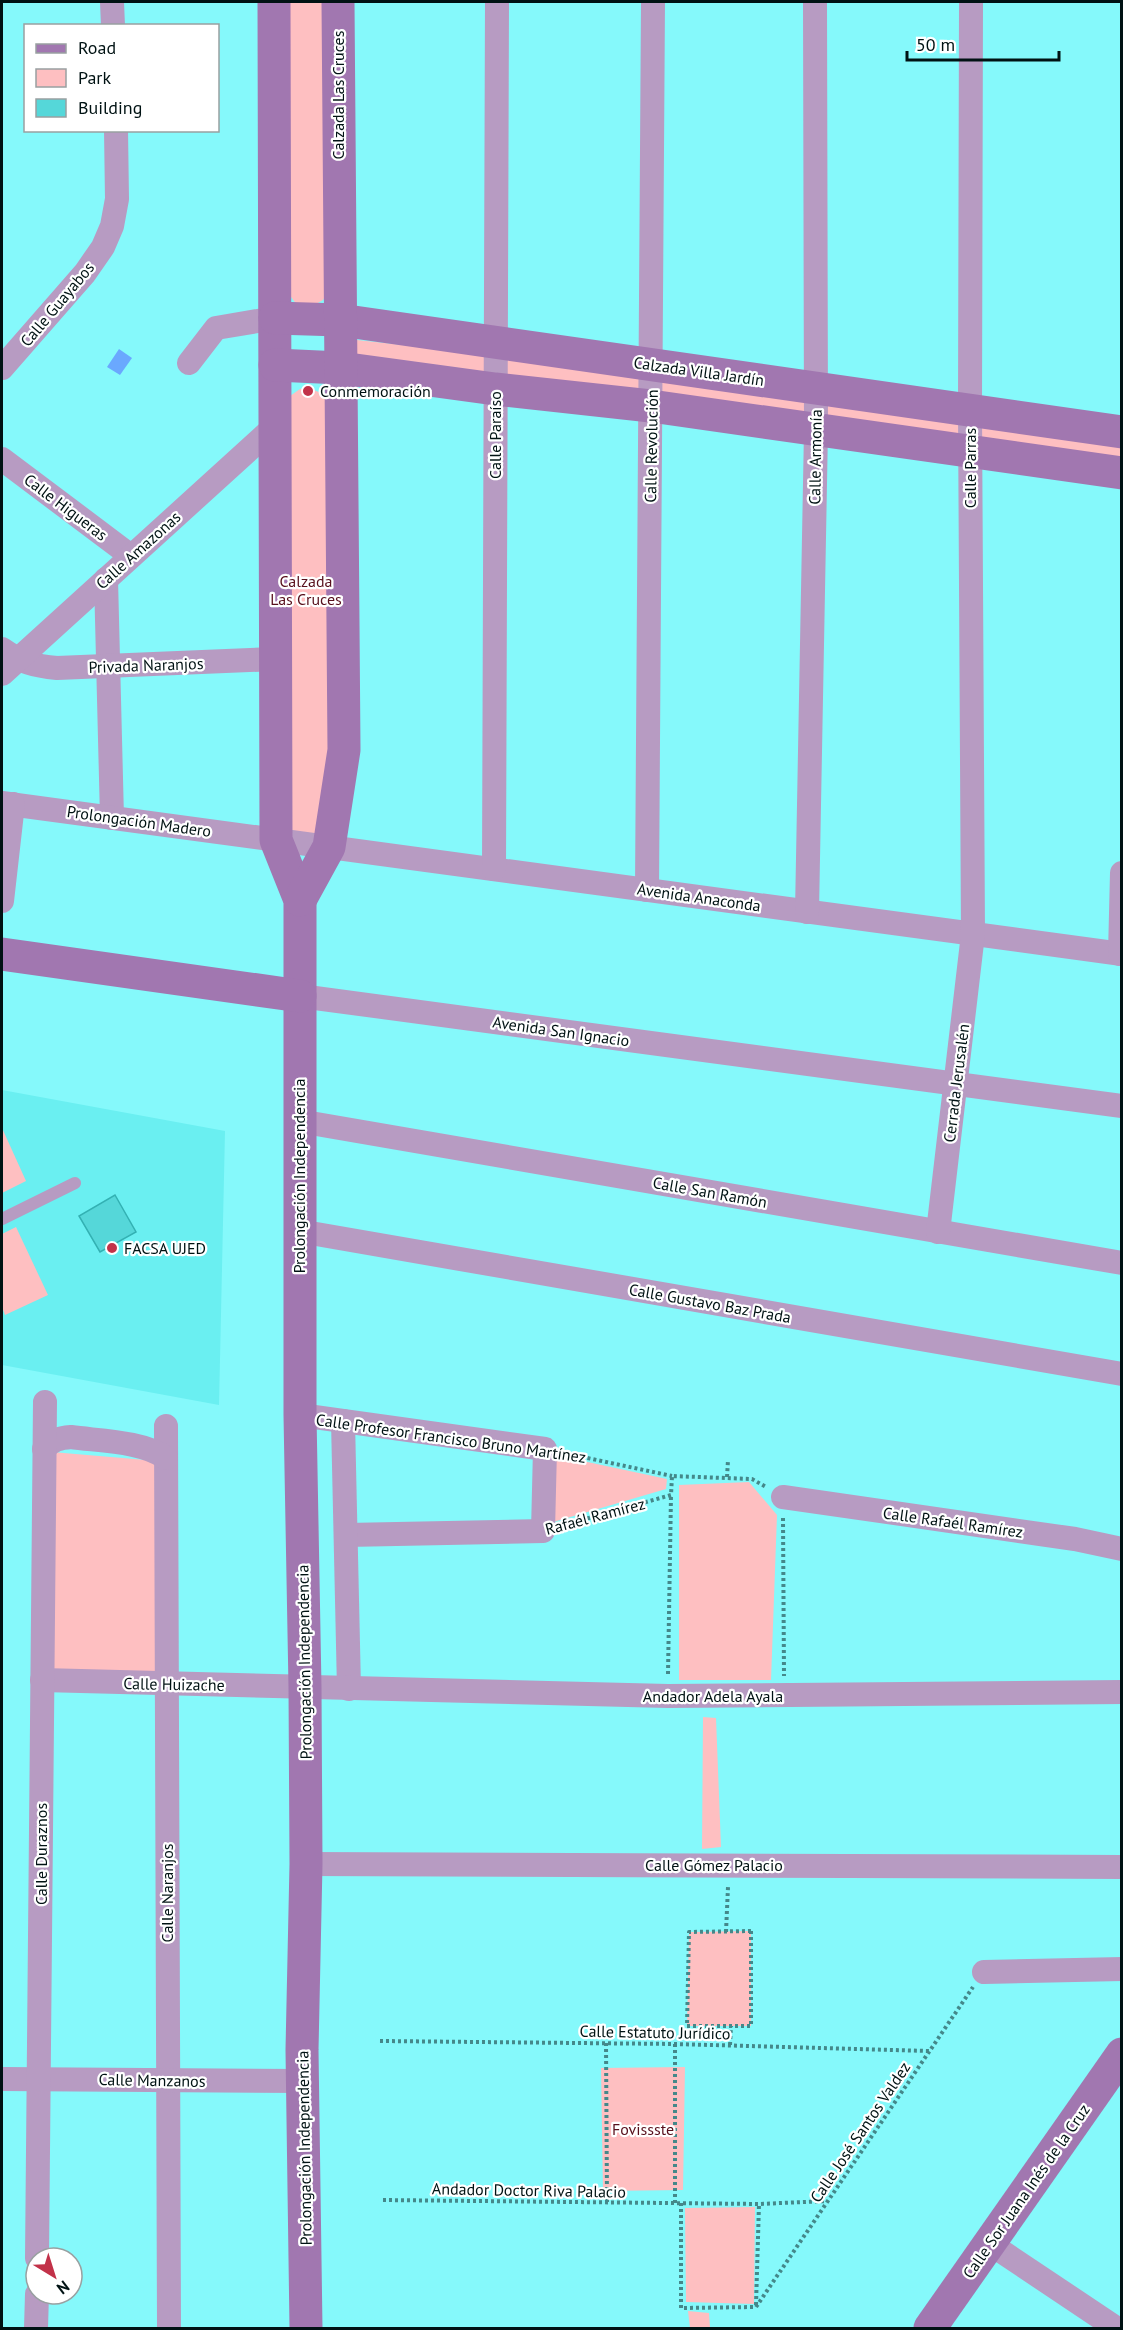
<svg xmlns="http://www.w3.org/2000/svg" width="1123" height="2330" viewBox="0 0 1123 2330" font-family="'PT Sans',sans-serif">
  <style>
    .built { fill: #6aeff1 }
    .green { fill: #febfc1 }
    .water { fill: #6aa8fe }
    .building { fill: #55d7d9; stroke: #33b1b3; stroke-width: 1.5 }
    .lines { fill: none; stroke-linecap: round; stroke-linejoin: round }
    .path { stroke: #44888a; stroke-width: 4; stroke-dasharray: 3 3; stroke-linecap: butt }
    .lane { stroke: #b79bc2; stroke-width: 12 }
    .street { stroke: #b79bc2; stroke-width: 24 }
    .secondary { stroke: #a177b0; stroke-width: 33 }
    .poi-dot { fill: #c23249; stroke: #fff; stroke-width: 2 }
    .labels { text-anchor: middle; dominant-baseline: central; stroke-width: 4.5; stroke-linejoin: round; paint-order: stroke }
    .street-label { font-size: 16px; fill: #001213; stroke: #fff }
    .poi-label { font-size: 16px; fill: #001213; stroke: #fff; text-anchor: start }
    .park-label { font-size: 16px; fill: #58101c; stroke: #fff }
  </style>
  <rect width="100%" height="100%" fill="#85f9fb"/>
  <!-- built -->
  <path class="built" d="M2,1090L225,1131L219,1405L2,1365Z"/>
  <!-- green -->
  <g class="green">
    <path d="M286,2H330V290L323,300L311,307L297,305L291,297Z"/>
    <path d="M357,340L486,354L1121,442V458L355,354L352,345Z"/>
    <path d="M309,388L321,393L328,399L331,795L321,831L311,837L292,833L290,396L300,389Z"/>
    <path d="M2,1128L26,1181L2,1193Z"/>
    <path d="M16,1227L48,1295L5,1315L2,1307V1234Z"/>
    <path d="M52,1452L158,1461L157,1685L49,1682Z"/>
    <path d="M550,1454L667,1479L666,1489L550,1523Z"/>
    <path d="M749,1482L777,1515L771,1680H679V1485Z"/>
    <path d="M703,1717L716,1718L721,1847L702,1849Z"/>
    <path d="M751,1931V2026H687L689,1932Z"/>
    <path d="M685,2067L683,2190L603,2191L601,2068Z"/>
    <path d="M755,2207L754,2304L686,2302L685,2208Z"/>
    <path d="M688,2311L709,2313L710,2328H690Z"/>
  </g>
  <!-- water -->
  <path class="water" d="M119,349L132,358L120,375L107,367Z"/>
  <!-- building -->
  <path class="building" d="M115,1195L136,1232L100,1252L79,1216Z"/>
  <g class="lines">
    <!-- path -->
    <g class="path">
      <path d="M564,1453L672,1476"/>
      <path d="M727,1477L728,1460"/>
      <path d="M783,1518L784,1676"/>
      <path d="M564,1525L671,1495L672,1476L752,1479L766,1487"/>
      <path d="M668,1674L671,1495"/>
      <path d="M751,1931V2026H687L689,1932Z"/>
      <path d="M726,1932L728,1887"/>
      <path d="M380,2041L675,2044L930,2051"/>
      <path d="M606,2043L607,2203"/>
      <path d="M675,2044V2203"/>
      <path d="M730,2045L731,2026"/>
      <path d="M383,2200L759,2204L827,2201"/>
      <path d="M681,2203V2308L756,2307"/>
      <path d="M756,2305L759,2204"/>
      <path d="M756,2307L973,1987"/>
    </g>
    <!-- lane -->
    <path class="lane" d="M2,1219L75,1183"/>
    <!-- street -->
    <g class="street">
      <path d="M112,2L113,26"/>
      <path d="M189,363L216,328L275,318"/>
      <path d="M2,368L85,273L103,247L112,226L117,199L116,130"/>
      <path d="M2,459L131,556"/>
      <path d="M106,579L112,818"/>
      <path d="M2,649C20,662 35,666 57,668L275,659"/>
      <path d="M2,674L275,426"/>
      <path d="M2,803L1122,954"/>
      <path d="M494,869L497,2"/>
      <path d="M647,890L653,2"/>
      <path d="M2,901L13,804"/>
      <path d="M807,912L816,430L815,2"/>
      <path d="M1120,954L1122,873"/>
      <path d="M300,996L1122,1106"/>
      <path d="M299,1121L1122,1263"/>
      <path d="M299,1231L1122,1374"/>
      <path d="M938,1232L973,934L970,410L971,2"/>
      <path d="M300,1415L545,1449L543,1531L346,1535"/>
      <path d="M343,1421L349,1689"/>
      <path d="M166,1426L169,2328"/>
      <path d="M44,1449C52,1440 59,1438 71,1437C99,1441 143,1441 166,1458"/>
      <path d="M783,1497L1075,1539L1122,1549"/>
      <path d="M42,1680L668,1696L1122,1692"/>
      <path d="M306,1864L1122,1867"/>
      <path d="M984,1972L1122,1969"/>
      <path d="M2,2079L302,2081"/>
      <path d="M989,2243L1116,2328"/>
      <path d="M37,2258L45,1402"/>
      <path d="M36,2328L37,2294"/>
    </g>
    <!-- secondary -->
    <g class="secondary">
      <path d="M274,2L276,840L300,900V1415L305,1687L306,1864L302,2050L306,2328"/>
      <path d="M275,318L340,320L1122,432"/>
      <path d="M275,365L341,368L495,389L651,406L1122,473"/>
      <path d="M300,900L329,847L344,750L338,2"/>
      <path d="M2,954L300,996"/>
      <path d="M930,2328L1122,2054"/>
    </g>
  </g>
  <!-- markers -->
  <g class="poi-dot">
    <circle cx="308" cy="391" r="6"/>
    <circle cx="112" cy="1248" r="6"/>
  </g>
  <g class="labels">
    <!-- street labels -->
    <g class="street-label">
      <text transform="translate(338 95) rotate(-90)">Calzada Las Cruces</text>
      <text transform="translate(57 304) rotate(-50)">Calle Guayabos</text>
      <text transform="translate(699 371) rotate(8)">Calzada Villa Jardín</text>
      <text transform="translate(495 435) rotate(-90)">Calle Paraíso</text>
      <text transform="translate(651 446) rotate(-89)">Calle Revolución</text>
      <text transform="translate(815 457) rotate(-89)">Calle Armonía</text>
      <text transform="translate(970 468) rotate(-90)">Calle Parras</text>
      <text transform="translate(66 507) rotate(37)">Calle Higueras</text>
      <text transform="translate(138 550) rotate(-42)">Calle Amazonas</text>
      <text transform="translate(146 665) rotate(-2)">Privada Naranjos</text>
      <text transform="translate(139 821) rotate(8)">Prolongación Madero</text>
      <text transform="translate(699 897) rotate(8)">Avenida Anaconda</text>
      <text transform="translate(561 1031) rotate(8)">Avenida San Ignacio</text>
      <text transform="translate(956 1083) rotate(-83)">Cerrada Jerusalén</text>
      <text transform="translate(299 1176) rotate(-90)">Prolongación Independencia</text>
      <text transform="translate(710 1192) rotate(10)">Calle San Ramón</text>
      <text transform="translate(710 1303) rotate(10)">Calle Gustavo Baz Prada</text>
      <text transform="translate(451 1438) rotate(8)">Calle Profesor Francisco Bruno Martínez</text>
      <text transform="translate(595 1516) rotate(-15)">Rafaél Ramírez</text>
      <text transform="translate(953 1522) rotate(8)">Calle Rafaél Ramírez</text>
      <text transform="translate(304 1662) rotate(-91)">Prolongación Independencia</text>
      <text transform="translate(174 1684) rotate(1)">Calle Huizache</text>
      <text x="713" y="1696">Andador Adela Ayala</text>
      <text transform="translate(41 1854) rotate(-90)">Calle Duraznos</text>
      <text x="714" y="1865">Calle Gómez Palacio</text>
      <text transform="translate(167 1893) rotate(-90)">Calle Naranjos</text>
      <text transform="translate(655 2032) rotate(1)">Calle Estatuto Jurídico</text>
      <text transform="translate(152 2080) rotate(1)">Calle Manzanos</text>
      <text transform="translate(860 2132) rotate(-56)">Calle José Santos Valdez</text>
      <text transform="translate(304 2148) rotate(-91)">Prolongación Independencia</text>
      <text transform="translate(529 2190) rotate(1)">Andador Doctor Riva Palacio</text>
      <text transform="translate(1026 2191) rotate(-55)">Calle Sor Juana Inés de la Cruz</text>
    </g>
    <!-- poi labels -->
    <g class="poi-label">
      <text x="320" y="391">Conmemoración</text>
      <text x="124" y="1248">FACSA UJED</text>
    </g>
    <!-- park labels -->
    <g class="park-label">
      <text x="306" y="581">Calzada<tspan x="306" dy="18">Las Cruces</tspan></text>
      <text x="643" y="2129">Fovissste</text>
    </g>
  </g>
  <!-- border -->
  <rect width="1123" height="2330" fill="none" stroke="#001213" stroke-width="6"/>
  <!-- legend -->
  <rect x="24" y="24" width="195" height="108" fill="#ffffff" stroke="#99a0a1" stroke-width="1.5"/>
  <rect x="36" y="44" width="30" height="9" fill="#a177b0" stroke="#99a0a1" stroke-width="1.5"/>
  <text x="78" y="54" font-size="18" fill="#001213">Road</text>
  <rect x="36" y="69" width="30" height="18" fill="#febfc1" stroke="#99a0a1" stroke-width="1.5"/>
  <text x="78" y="84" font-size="18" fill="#001213">Park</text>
  <rect x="36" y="99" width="30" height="18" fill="#55d7d9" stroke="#99a0a1" stroke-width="1.5"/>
  <text x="78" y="114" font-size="18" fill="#001213">Building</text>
  <!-- north arrow -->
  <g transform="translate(54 2276) rotate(142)"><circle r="28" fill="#ffffff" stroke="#99a0a1" stroke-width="1.5"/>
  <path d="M0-4.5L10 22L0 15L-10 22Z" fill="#c23249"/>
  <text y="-9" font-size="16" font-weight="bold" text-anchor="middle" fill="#001213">N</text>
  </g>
  <!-- scale -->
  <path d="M907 51v9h152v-9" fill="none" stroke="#001213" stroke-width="3"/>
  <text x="916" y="51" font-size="18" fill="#001213" stroke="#ffffff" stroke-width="4.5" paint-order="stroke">50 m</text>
</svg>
